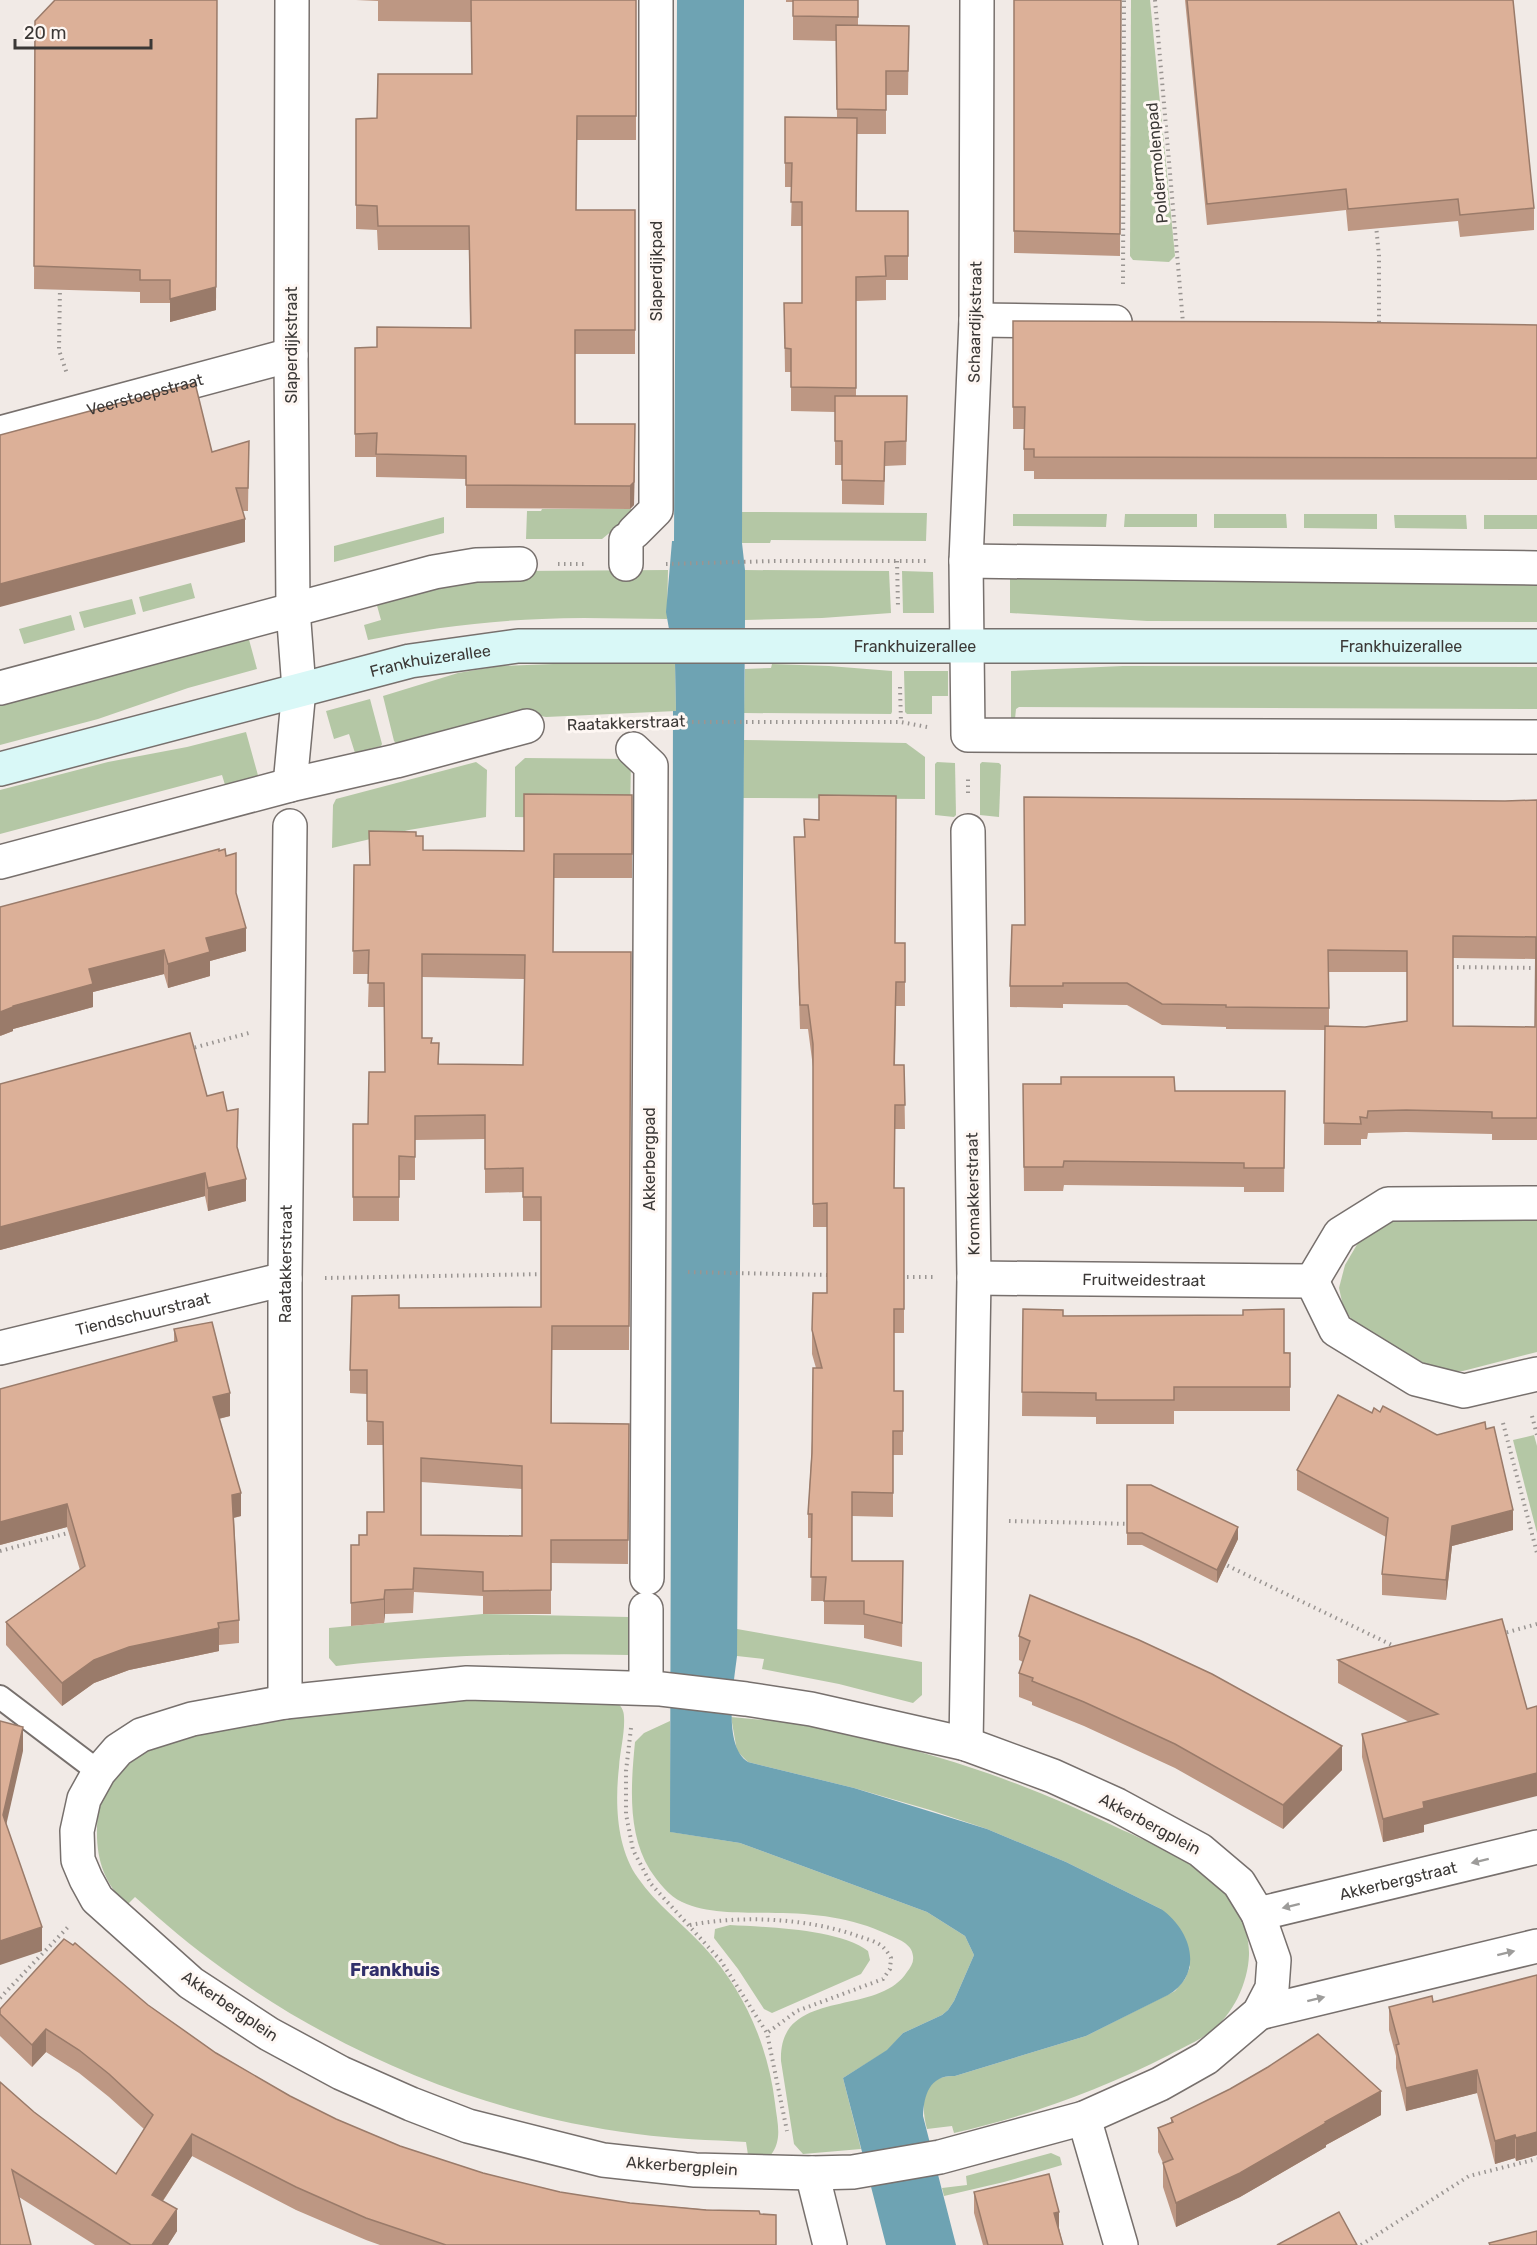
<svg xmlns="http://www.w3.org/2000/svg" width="1537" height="2245" viewBox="0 0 1537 2245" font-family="Rubik,sans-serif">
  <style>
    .green { fill: #b4c7a5 }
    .water { fill: #6ea3b3 }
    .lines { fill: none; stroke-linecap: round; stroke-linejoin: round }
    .lane-casing { stroke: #77706d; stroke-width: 26 }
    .street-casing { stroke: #77706d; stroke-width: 36 }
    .secondary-casing { stroke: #77706d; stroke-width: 36 }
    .path { stroke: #9a9592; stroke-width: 4; stroke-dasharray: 1.5 4.5; stroke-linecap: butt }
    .lane { stroke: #fff; stroke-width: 22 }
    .street { stroke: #fff; stroke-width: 33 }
    .secondary { stroke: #d9f8f7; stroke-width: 33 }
    .wall { fill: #bd9783; fill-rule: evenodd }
    .shaded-wall { fill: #9a7b6a }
    .building { fill: #dcb098; stroke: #9a7b6a; stroke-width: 1.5; fill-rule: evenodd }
    .oneway { fill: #9d9c9a }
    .labels { text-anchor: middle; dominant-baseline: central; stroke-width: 6; stroke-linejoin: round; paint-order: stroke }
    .street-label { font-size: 16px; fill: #3b3836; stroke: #fef7f3 }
    .neighbourhood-label { font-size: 18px; font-weight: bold; fill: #312f6a; stroke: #fef7f3 }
  </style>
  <rect width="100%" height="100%" fill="#f1eae6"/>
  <!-- green -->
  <g class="green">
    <path d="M1131,0H1150L1175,256L1169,262L1133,260L1130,256Z"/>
    <path d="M542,509H632V519L625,526H618L602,539H526L527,511H541Z"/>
    <path d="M742,512L927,513L926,541L771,540L770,543H742Z"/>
    <path d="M1013,514H1107L1106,527L1013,526Z"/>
    <path d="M1125,514H1197V527H1124Z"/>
    <path d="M1214,514H1286L1287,528H1214Z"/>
    <path d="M1304,514H1377V529L1304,528Z"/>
    <path d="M1394,515H1466L1467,529L1395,528Z"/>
    <rect x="1484" y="515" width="53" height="14"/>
    <path d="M444,517V533L334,562V546Z"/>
    <path d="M668,570L667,619C626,619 584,617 542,619C484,621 425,629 368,640L364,625L381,620L376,602L433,587L520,571Z"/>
    <path d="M745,570L889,571L891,613L822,618L745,620Z"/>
    <path d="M902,571L933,572L934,613H903Z"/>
    <path d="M1010,576L1537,578V622L1147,621L1010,613Z"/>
    <path d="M191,583L195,598L143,612L139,597Z"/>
    <path d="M132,599L136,614L84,628L79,612Z"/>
    <path d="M71,615L75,630L24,644L19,629Z"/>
    <path d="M248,636L257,669L188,688L98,719L0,745V701Z"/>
    <path d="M579,663H675L676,711L546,717L520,712L396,743L394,741L383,696L458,673L499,666Z"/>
    <path d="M772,664L829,666L892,671V712L891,714L744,713L745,669L771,668Z"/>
    <path d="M1123,666L1537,667V709L1019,707L1016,709L1015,719H1011V671Z"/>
    <path d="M904,671H948V696H932V714H907L905,712Z"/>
    <path d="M370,699L382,744L381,746L355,753L349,734L334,739L326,711Z"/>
    <path d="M246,732L259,779L225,785L222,775L0,834V790L108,762L187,747Z"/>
    <path d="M744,740L906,743L925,757V799L743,798Z"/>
    <path d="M525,758L631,759L630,819L515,817V767Z"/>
    <path d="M476,762L487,770L486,817L409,830L332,848L333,805L336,799Z"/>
    <path d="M937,762L955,763L956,815L954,817L935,815V764Z"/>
    <path d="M982,762L999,763L1001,765L999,817L980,815V764Z"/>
    <path d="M1392,1219H1537V1352L1463,1371H1452L1430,1366L1367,1333L1353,1322L1343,1306L1339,1288L1345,1265L1362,1236Z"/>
    <path d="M1534,1435L1537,1446V1533L1513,1440Z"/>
    <path d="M483,1614L629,1617V1655C530,1653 434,1655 336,1666L329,1658V1628Z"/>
    <path d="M737,1629L922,1662V1695L913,1703L839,1684L762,1669L764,1659L737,1656Z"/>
    <path d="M588,1699L616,1701C621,1706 624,1710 624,1717C625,1733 620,1751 619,1767C615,1802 616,1847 638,1878C656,1904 682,1923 704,1947C744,1990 768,2045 775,2103C777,2122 783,2139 771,2155H748L746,2142C710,2140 674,2139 637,2134C488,2115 345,2057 223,1969C192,1947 163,1922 135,1897L127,1905C104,1883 96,1859 97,1827C97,1796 121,1766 147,1751C172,1736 219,1729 248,1725C319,1712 393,1702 465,1700C506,1699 547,1699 588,1699Z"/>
    <path d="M764,1714C822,1727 880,1740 937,1757C999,1775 1058,1799 1116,1827C1146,1841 1185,1857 1210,1879C1232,1897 1250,1926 1249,1955C1248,1983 1233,2015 1210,2032C1198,2041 1182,2048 1169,2055C1101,2090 1028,2116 954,2133L952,2126L927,2129C920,2104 922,2075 955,2076L1086,2036L1175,1991L1185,1979L1190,1967L1161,1909L1066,1862L987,1829L930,1810L854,1788L748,1762L737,1751L731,1717L763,1720Z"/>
    <path d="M670,1721L671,1832L740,1843L927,1912L965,1936L974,1955L954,2001L948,2010L942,2015L903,2033L888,2050L843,2078L861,2149L803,2154L794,2144L781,2061C778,1986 878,2018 907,1972C911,1967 914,1962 913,1956C912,1943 897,1939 887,1934C853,1918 813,1913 776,1913C746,1912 710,1915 682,1902C669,1896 658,1882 650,1870C627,1833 631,1784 635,1742L644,1733Z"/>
    <path d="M730,1925C766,1927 840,1929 868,1951L870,1960L861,1974L772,2013L764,2009L738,1969L714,1938L715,1929Z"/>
    <path d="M1051,2153L1060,2157L1062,2165L1004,2182L944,2196L942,2188L967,2185L966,2176Z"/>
  </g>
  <!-- water -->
  <path class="water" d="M677,0H744L742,543L745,570V620L737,1656C734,1682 722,1746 748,1762L854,1788L987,1829L1066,1862L1161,1909C1191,1930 1205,1973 1168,1995L1086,2036L955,2076C930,2075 924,2094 923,2116L956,2245H886L843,2078L887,2050L903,2033L942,2015L948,2010L954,2001L974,1955L965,1936L927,1912L740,1843L670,1832L673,711H676L675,663L666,612L672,541H674Z"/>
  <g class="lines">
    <!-- lane casing -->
    <g class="lane-casing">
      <path id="lane" d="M0,1697L99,1772"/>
    </g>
    <!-- street casing -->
    <g class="street-casing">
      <g id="street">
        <path d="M977,0L976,320L966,561L968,735L1537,737"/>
        <path d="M976,320L1115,322"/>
        <path id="s1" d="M0,433L291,355"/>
        <path d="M634,532L656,510V0"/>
        <path d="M966,561L1537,568"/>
        <path d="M626,564V540"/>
        <path d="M0,688L434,572L476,565L520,564"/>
        <path d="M633,749L651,766L647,1578"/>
        <path d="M290,785L299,689L293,609L291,355L292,0"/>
        <path d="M0,862L290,785L396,761L527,726"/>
        <path id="s2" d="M974,1278L1312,1281"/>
        <path d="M1312,1281L1336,1330L1416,1379L1464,1391L1537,1374"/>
        <path d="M1312,1281L1340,1234L1388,1204L1537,1203"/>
        <path id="s3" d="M0,1348L285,1279"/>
        <path d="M467,1683L661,1689L746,1699L811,1709L966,1744L1053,1776L1117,1805L1200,1850L1239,1883L1258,1914L1274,1960L1272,1988L1259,2013L1206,2058L1160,2084L1084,2118L940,2157L853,2172L812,2173L695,2170L603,2160L468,2126L411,2104L341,2073L269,2034L191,1983L97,1899L86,1879L78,1860L77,1831L84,1799L99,1772L118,1750L141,1735L192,1719L285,1702Z"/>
        <path d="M646,1688V1609"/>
        <path id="s4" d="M285,1702V1279L290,826"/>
        <path d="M966,1744L974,1278L968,831"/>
        <path id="s5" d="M1258,1914L1537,1847"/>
        <path d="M1259,2013L1537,1946"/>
        <path d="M1084,2118L1121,2245"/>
        <path d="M812,2173L830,2245"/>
      </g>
    </g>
    <!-- secondary casing -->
    <g class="secondary-casing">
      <g id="secondary">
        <path id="s6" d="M0,769L410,661L518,646H1537"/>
      </g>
    </g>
    <!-- path -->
    <g class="path">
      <path d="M1155,0L1183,323"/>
      <path d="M1376,225L1379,256V326"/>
      <path d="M1123,284L1124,0"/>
      <path d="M60,287L59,350L67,374"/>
      <path d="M897,561L898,607"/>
      <path d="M558,564H587"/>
      <path d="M666,564L774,561H926"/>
      <path d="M900,687L901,722"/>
      <path d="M662,722H901L927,727"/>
      <path d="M567,725L601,724"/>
      <path d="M968,793V776"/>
      <path d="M1451,967L1537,968"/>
      <path d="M189,1049L249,1033"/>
      <path d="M688,1272L831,1275"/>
      <path d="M901,1277H933"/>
      <path d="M325,1278L546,1274"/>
      <path d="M1532,1416L1537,1435"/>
      <path d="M1503,1423L1537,1553"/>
      <path d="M1009,1521L1131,1524"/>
      <path d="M0,1551L72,1532"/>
      <path d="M1222,1563L1396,1647"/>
      <path d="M1501,1634L1537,1624"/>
      <path d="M631,1728L626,1771V1814L633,1850L651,1884L721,1961L767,2033L787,2131"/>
      <path d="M690,1925C742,1915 807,1918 858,1936C866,1939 876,1941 883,1947C886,1950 889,1954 891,1958L890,1969L883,1979L797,2011L767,2033"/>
      <path d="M0,1998L68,1927"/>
      <path d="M1361,2245L1469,2176L1537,2159"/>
    </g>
    <!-- lane -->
    <use href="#lane" class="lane"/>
    <!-- street -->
    <use href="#street" class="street"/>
    <!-- secondary -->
    <use href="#secondary" class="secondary"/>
  </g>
  <!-- wall -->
  <g class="wall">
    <path d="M356,0H636V140H577L576,210H635V354H575V424H635L634,505L630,509L466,508V479L376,477V457H355V348L377,347L470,328L469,250H378L377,230L356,229V119L377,118L472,74L471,22L378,21V1Z"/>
    <path d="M786,0H858V25L909,26L908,95H886V134H857L856,211H908V280H886V300L856,301V396H907L906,465L885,466L884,505L842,504V465H835V412L791,411V372H785L784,303H802V226H791L792,187H785V117L837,118L836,41L793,40V2H786Z"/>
    <path d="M1014,0H1121L1120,256L1014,253Z"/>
    <path d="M1185,0H1513L1534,208V230L1460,237L1458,221L1348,231L1346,210L1207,225Z"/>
    <path d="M35,21L216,310L170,322V303H140V292L34,289Z"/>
    <path d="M1013,321L1537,325V480L1034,479V471H1024V429H1013Z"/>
    <path d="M249,441L248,511H243L245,542L212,452Z"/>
    <path d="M632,795V878H554L553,952H631L629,1350H552V1423L629,1424L628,1564L551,1563V1614H483V1596L414,1592L413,1613L385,1614L384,1623L351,1626V1545H359L384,1512L383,1445H367V1394L350,1393V1370L399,1308L541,1307V1221H523V1192L485,1193V1139L415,1140V1180H399V1221H353V1124H368L385,1072L384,1007H368L369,974H353L354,865H369L416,836L423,850L524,851ZM422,977L525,979L523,1065L439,1064L432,1043L422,1038ZM421,1482L522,1489V1536L421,1535Z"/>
    <path d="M1537,800V1140H1492V1134L1406,1132L1368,1133L1367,1139H1361V1145H1324L1325,1030L1226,1029V1027L1162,1025L1127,1005L1063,1004V1008L1010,1007V986L1025,925L1505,801ZM1453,958L1536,959L1535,1027L1453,1026ZM1329,972H1407V1021L1365,1027L1329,1026Z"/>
    <path d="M794,837L895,943H905V1006H896L895,1065H904L905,1129H895L894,1188H904V1333H894V1391H903V1455H893V1517L852,1516V1561H903L902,1647L864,1638V1625L824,1624V1601H811L812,1538H808V1514L816,1368L812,1354V1330L827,1293V1227H813V1067L808,1029H800Z"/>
    <path d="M219,851L236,893L246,951L210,961V976L168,988L164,974L93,992V1007L13,1029V1031L0,1036Z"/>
    <path d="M0,1084L207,1096L238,1148L246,1201L208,1211L205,1196L0,1250Z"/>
    <path d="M1023,1084L1175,1091H1285L1284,1192H1244V1187L1064,1185L1063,1191H1024Z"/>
    <path d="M1023,1309L1290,1353V1411H1174V1424H1096V1417L1022,1416Z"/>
    <path d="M174,1329L230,1416L219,1419L241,1516L234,1518L239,1620V1643L219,1645V1651L129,1670L94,1683L62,1706L6,1645V1622L80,1570L67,1527L0,1545L78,1369L174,1342Z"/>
    <path d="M1372,1413L1513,1530L1452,1546L1446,1600L1382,1595V1574L1386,1537L1297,1490V1470Z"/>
    <path d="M1127,1485L1238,1539L1217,1583L1142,1545H1127Z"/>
    <path d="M1502,1619L1424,1825V1832L1383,1842L1362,1757V1734L1409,1722L1338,1683V1660Z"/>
    <path d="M1019,1636L1342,1770L1283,1829L1175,1768L1084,1726L1032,1705V1702L1019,1697V1673L1023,1662L1019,1660Z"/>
    <path d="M1537,1975V2155L1516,2161L1515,2158L1495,2164L1477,2093L1406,2111L1396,2068V2056L1389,2030V2007L1433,2002Z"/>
    <path d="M148,2005L216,2053L290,2096L336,2119L400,2146L483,2173L560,2192L630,2203L760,2214L776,2245H380L366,2240L296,2210L192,2156L163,2201L177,2231L168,2245H95L19,2197L0,2245V2082L34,2112L116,2174L144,2129L109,2097L79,2073L46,2052L32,2067L0,2036V2009Z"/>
    <path d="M1381,2115L1326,2145V2147L1240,2197L1176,2227L1163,2187V2163L1158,2152V2128L1171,2122V2118Z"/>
    <path d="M974,2192L1059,2228L1063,2245H983L974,2213Z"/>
  </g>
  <!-- shaded-wall -->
  <g class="shaded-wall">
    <path d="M217,0L216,310L170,322V299Z"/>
    <path d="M635,447L634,505L630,509V486Z"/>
    <path d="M245,519V542L0,607V584Z"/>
    <path d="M246,928V951L210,961V976L168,988V964L206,938Z"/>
    <path d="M164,950V974L93,992V1007L13,1029V1031L0,1036V1012L89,969Z"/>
    <path d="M205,1173V1196L0,1250V1227Z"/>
    <path d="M246,1179V1201L208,1211V1188Z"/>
    <path d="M230,1393V1416L213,1420V1397Z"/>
    <path d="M241,1493V1516L232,1518V1495Z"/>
    <path d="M67,1504V1527L0,1545V1522Z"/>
    <path d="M1513,1510V1530L1452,1546L1446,1600V1580L1452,1526Z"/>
    <path d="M1238,1527V1539L1217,1583V1570Z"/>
    <path d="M385,1590V1614L384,1623V1599Z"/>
    <path d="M219,1628V1651L129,1670L94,1683L62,1706V1683L94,1660L129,1647Z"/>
    <path d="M23,1727V1751L3,1839V1815Z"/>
    <path d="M1342,1746V1770L1283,1829V1805Z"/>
    <path d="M1537,1773V1796L1424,1825V1832L1383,1842V1819L1423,1802Z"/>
    <path d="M42,1927V1951L0,1965V1941Z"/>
    <path d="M46,2029V2052L32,2067V2045Z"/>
    <path d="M1477,2070V2093L1406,2111V2088Z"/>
    <path d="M1381,2091V2115L1326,2145V2147L1240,2197L1176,2227V2203Z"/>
    <path d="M1537,2132V2155L1516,2161V2138Z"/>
    <path d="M192,2134V2156L152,2217V2195Z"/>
    <path d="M1515,2135V2158L1495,2164V2141Z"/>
    <path d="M177,2209V2231L168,2245H152Z"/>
    <path d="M1059,2212V2232L1054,2213Z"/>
  </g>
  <!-- building -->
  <g class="building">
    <path d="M55,0H217L216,287L170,299V280H140V270L34,266L35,21Z"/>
    <path d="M471,0H636V116H577L576,210H635V330H575V424H635L634,482L630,486L466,485V456L376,454L377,433L355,434V348L377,347V327L471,328L469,226H378L377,206L356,205V119L377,118L378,74H472Z"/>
    <path d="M793,0H858V17L793,16Z"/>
    <path d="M1014,0H1121L1120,234L1014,231Z"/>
    <path d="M1187,0H1513L1534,208L1460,215L1458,199L1348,209L1346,189L1207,204Z"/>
    <path d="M836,25L909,26L908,71H886V110L837,109Z"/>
    <path d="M785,117L857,118L856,211H908V256H885L886,276L856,277V388L791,387V349L785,348L784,303H802V202H791L792,163H785Z"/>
    <path d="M1013,321L1320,322L1537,325V458L1034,457V449H1024L1025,407H1013Z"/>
    <path d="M195,383L212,452L249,441L248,488H236L245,519L0,584V435Z"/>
    <path d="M835,396H907L906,441L885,442L884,481L842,480V441H835Z"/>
    <path d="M524,794L632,795V854H554L553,952H631L629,1326H552L551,1423L629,1424L628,1540H551V1590L483,1591V1572L414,1568L413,1589L385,1590L384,1599L351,1603V1545H359V1535H367V1512H384L383,1422L367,1421V1370H350L352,1296L399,1295V1308L541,1307V1197H523V1168L485,1169V1115L415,1116V1157L399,1156V1197H353V1124H368L369,1072H385L384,983H368L369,950L353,951L354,865H370L369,831L416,832V836H423V850L524,851ZM422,954L525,955L523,1065L438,1064L439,1043H431L432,1038H422ZM421,1458L522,1466V1536L421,1535Z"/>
    <path d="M819,795L896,796L895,943H905V982H896L894,1065H904L905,1105H895L894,1188H904V1309H894V1391H903V1431H893V1493L852,1492V1561H903L902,1623L864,1614V1601H824L826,1577H811L812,1514H808L812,1453L813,1368H822L812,1330L813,1293H827V1203L813,1204V1044L808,1005H800L794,837H805L804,819L819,820Z"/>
    <path d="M1024,797L1505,801L1537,800V1118H1492V1112L1406,1110L1368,1111L1367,1118L1360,1117L1361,1124L1324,1123L1325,1026L1365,1027L1407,1021V951L1328,950L1329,1008L1226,1007V1005L1162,1004L1127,983H1063V986H1010L1012,925H1025ZM1453,936L1536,937L1535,1027L1453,1026Z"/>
    <path d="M219,849V851L225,849L226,856L236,853V893L246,928L206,938L210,952L168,964L164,950L89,969L93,984L13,1006V1007L0,1012V907Z"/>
    <path d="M190,1033L207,1096L223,1092L227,1111L238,1109L237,1147L246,1179L208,1188L205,1173L0,1227V1084Z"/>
    <path d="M1061,1077H1174L1175,1091H1285L1284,1168H1244V1163L1064,1161L1063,1167H1024L1023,1084H1061Z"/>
    <path d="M1023,1309L1063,1310V1316L1243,1315V1310L1284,1309V1353H1290V1387H1174V1400H1096V1393L1022,1392Z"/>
    <path d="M212,1322L230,1393L213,1397L241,1493L232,1495L239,1620L218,1623L219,1628L129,1647L94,1660L62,1683L6,1622L85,1566L67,1504L0,1522V1389L177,1341L174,1329Z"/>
    <path d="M1338,1395L1372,1413L1374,1408L1380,1412L1383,1406L1437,1435L1485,1422L1486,1429L1494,1427L1513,1510L1452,1526L1446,1580L1382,1574L1388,1518L1297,1470Z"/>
    <path d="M1127,1485H1151L1238,1527L1217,1570L1142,1533H1127Z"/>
    <path d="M1030,1595L1139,1640L1212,1674L1342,1746L1283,1805L1175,1744L1084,1702L1032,1681L1033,1678L1019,1673L1030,1641L1019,1636Z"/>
    <path d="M1502,1619L1527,1709L1537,1706V1773L1423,1802L1424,1808L1383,1819L1362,1734L1438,1714L1338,1660Z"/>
    <path d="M0,1721L23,1727L3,1815L42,1927L0,1941Z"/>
    <path d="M64,1939L73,1945L75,1943L148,2005L216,2053L290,2096L336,2119L400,2146L483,2173L560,2192L630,2203L706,2210L759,2211L760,2214L776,2215V2245H446L366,2218L296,2187L192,2134L152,2195L177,2209L152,2245H131L12,2170L31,2245H0V2082L34,2112L116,2174L153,2115L109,2074L79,2050L46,2029L32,2045L0,2014V2009Z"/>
    <path d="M1537,1975V2132L1516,2138L1515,2135L1495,2141L1477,2070L1406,2088L1396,2045L1399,2044L1389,2007L1432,1996L1433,2002Z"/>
    <path d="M1318,2034L1381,2091L1325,2122L1326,2123L1240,2173L1176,2203L1163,2163L1173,2159L1158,2128L1173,2122L1171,2118L1230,2089L1268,2067Z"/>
    <path d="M1049,2174L1059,2212L1054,2213L1063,2245H988L974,2192Z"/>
    <path d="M1339,2212L1357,2245H1277Z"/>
    <path d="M1537,2231V2245H1490L1489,2243Z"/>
  </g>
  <!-- one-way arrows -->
  <defs><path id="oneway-solid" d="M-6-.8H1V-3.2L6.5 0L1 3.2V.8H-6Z" transform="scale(1.5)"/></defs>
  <g class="oneway">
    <use href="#oneway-solid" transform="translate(1480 1861) rotate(166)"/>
    <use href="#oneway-solid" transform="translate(1291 1906) rotate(166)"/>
    <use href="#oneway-solid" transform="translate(1506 1953) rotate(-14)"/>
    <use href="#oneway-solid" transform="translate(1316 1999) rotate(-14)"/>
  </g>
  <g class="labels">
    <!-- street labels -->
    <g class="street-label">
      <text transform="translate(1157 163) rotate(-95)">Poldermolenpad</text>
      <text transform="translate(656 271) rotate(-90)">Slaperdijkpad</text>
      <text transform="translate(975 322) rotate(-89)">Schaardijkstraat</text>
      <text transform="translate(291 345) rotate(-90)">Slaperdijkstraat</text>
      <text stroke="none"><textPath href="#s1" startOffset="150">Veerstoepstraat</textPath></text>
      <text stroke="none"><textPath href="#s6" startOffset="930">Frankhuizerallee</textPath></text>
      <text stroke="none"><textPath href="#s6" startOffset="1416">Frankhuizerallee</textPath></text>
      <text stroke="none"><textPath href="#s6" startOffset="444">Frankhuizerallee</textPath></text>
      <text transform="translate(626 723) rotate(-2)">Raatakkerstraat</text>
      <text transform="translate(649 1159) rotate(-90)">Akkerbergpad</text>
      <text transform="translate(973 1194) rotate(-91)">Kromakkerstraat</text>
      <text stroke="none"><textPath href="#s4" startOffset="438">Raatakkerstraat</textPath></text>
      <text stroke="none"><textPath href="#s2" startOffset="170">Fruitweidestraat</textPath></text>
      <text stroke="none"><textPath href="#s3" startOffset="147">Tiendschuurstraat</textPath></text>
      <text transform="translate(1150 1824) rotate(28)">Akkerbergplein</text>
      <text stroke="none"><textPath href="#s5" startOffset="144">Akkerbergstraat</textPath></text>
      <text transform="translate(230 2006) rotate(34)">Akkerbergplein</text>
      <text transform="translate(682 2166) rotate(4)">Akkerbergplein</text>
    </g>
    <!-- neighbourhood labels -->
    <g class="neighbourhood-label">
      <text x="395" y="1970">Frankhuis</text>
    </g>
  </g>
  <!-- scale -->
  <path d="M15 39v9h136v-9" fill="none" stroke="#3b3836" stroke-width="3"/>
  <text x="24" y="39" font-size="18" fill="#3b3836" stroke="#fef7f3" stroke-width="4.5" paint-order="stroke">20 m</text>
</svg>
